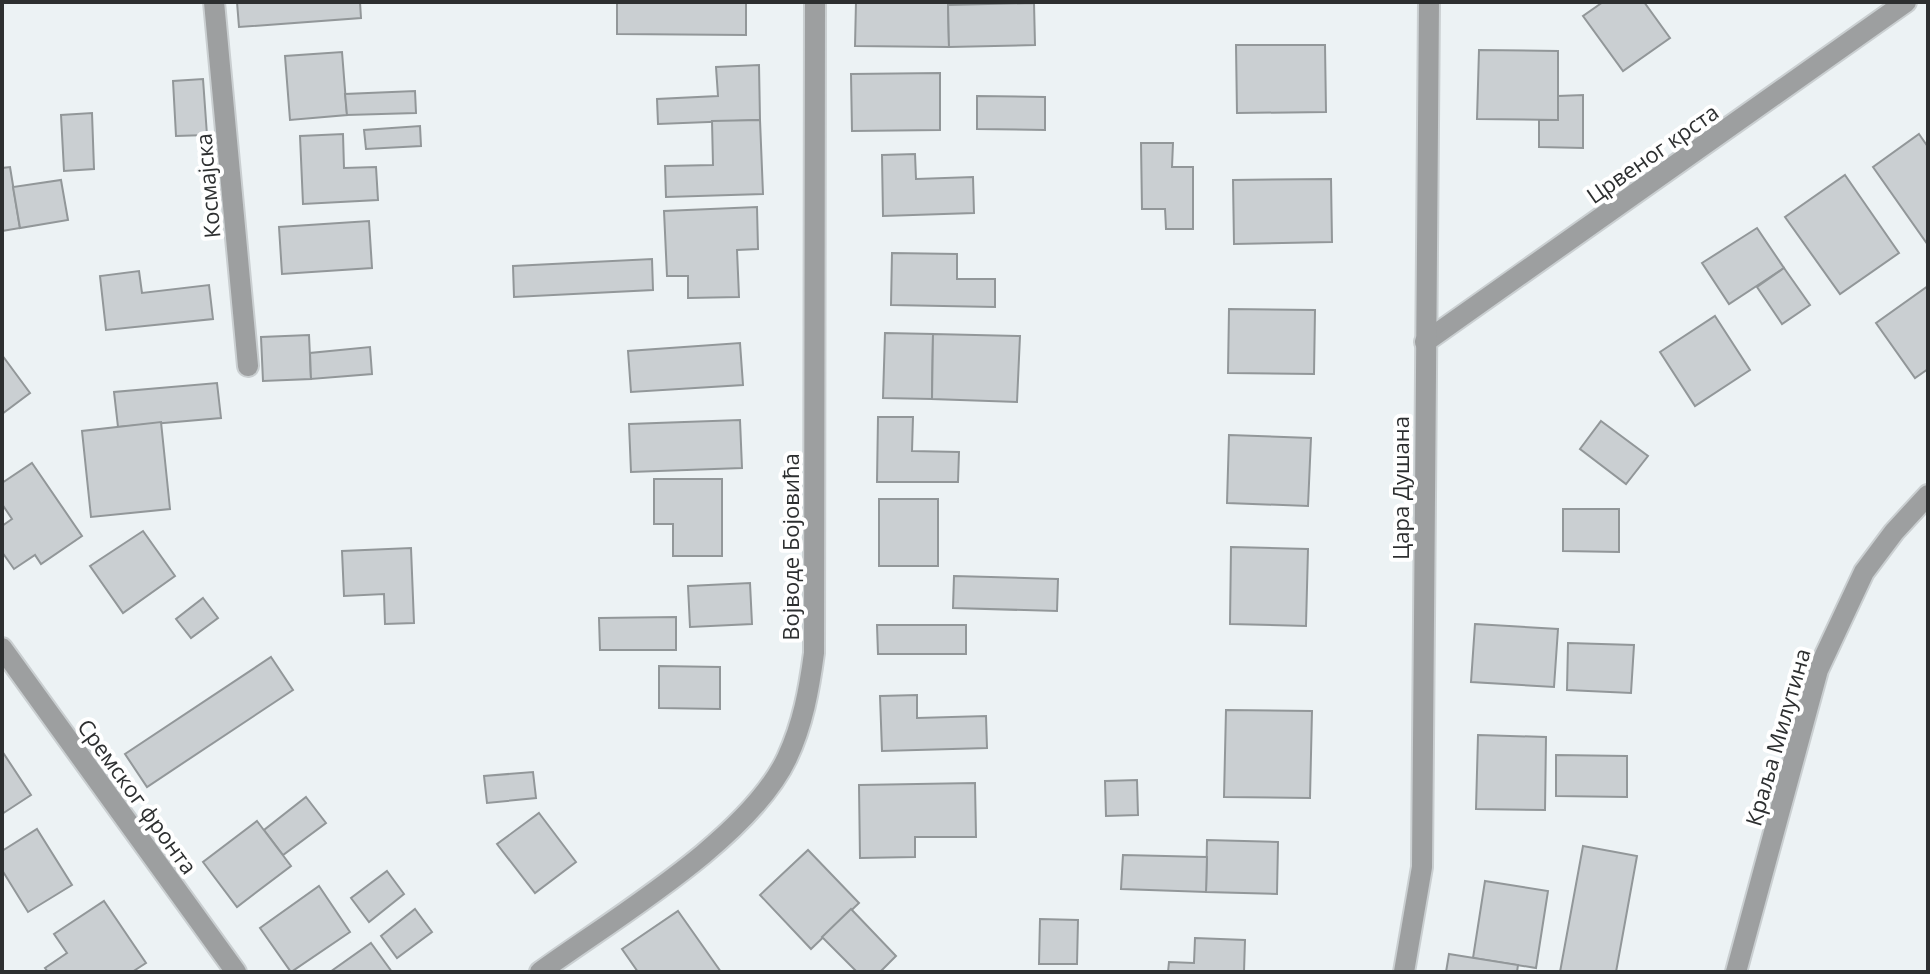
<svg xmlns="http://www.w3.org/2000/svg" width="1930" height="974" viewBox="0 0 1930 974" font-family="'Open Sans',sans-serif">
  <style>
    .building { fill: #cacfd2; stroke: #929799; stroke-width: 2 }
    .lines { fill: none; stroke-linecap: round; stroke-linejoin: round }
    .street-casing { stroke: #cacfd1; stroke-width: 24 }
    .street { stroke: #9d9fa0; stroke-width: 20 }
    .labels { text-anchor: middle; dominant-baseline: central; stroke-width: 8; stroke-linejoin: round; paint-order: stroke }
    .street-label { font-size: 22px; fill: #2d2f30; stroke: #fff }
  </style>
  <rect width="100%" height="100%" fill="#ecf2f4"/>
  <!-- building -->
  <g class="building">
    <path d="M237,2H360L361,18L239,27Z"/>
    <path d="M617,2H746V35L617,34Z"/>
    <path d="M856,2H948L949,47L855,46Z"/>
    <path d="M1603,2H1644L1670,38L1623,71L1583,16Z"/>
    <path d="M1034,3L1035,45L949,47L948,5Z"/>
    <path d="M1236,45H1325L1326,112L1237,113Z"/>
    <path d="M1479,50L1558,51V120L1477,119Z"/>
    <path d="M342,52L347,115L290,120L285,56Z"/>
    <path d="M759,65L760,120L658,124L657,99L718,96L716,67Z"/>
    <path d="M940,73V130L852,131L851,74Z"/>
    <path d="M203,79L207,135L176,136L173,81Z"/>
    <path d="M415,91L416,113L347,115L345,94Z"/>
    <path d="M1583,95V148L1539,147V120H1558V96Z"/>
    <path d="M977,96L1045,97V130L977,129Z"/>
    <path d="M92,113L94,169L64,171L61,115Z"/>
    <path d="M760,120L763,194L666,197L665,166L713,165L712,121Z"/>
    <path d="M420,126L421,146L366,149L364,130Z"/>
    <path d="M343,134L344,168L376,167L378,200L303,204L300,136Z"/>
    <path d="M1919,134L1928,147V245L1873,167Z"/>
    <path d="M1141,143H1173L1172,167H1193V229H1166L1165,209H1142Z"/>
    <path d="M915,154L916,179L973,177L974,213L883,216L882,155Z"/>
    <path d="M10,167L20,228L2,231V168Z"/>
    <path d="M1845,175L1899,253L1840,294L1785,217Z"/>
    <path d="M1331,179L1332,242L1234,244L1233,180Z"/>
    <path d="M61,180L68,220L20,228L13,187Z"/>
    <path d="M757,207L758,249L737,250L739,297L688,298V276H667L664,211Z"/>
    <path d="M369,221L372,268L282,274L279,227Z"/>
    <path d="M1757,228L1784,268L1729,304L1702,263Z"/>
    <path d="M892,253L957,254V279H995V307L891,305Z"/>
    <path d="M652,259L653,290L514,297L513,266Z"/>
    <path d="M1784,268L1810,305L1782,324L1757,287Z"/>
    <path d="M139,271L142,293L209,285L213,319L106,330L100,276Z"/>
    <path d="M1928,286V369L1915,378L1876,323Z"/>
    <path d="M1229,309L1315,310L1314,374L1228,373Z"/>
    <path d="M1715,316L1750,370L1695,406L1660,352Z"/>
    <path d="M885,333L933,334L932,399L883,398Z"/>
    <path d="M933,334L1020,336L1017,402L932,399Z"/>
    <path d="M309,335L311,379L263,381L261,337Z"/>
    <path d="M740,343L743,385L631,392L628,351Z"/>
    <path d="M370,347L372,374L311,379L310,353Z"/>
    <path d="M2,355L30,393L2,414Z"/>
    <path d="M217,383L221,418L118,427L114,392Z"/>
    <path d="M878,417H913L912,451L959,452L958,482H877Z"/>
    <path d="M740,420L742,468L631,472L629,424Z"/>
    <path d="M1601,421L1648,456L1626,484L1580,449Z"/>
    <path d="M161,422L170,509L91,517L82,431Z"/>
    <path d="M1229,435L1311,438L1308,506L1227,503Z"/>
    <path d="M32,463L82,536L41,564L35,555L14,569L2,552V526L12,519L2,504V483Z"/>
    <path d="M654,479H722V556H673V524H654Z"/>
    <rect x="879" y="499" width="59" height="67"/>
    <path d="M1563,509H1619V552L1563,551Z"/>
    <path d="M143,531L175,576L123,613L90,566Z"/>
    <path d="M1231,547L1308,549L1306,626L1230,624Z"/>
    <path d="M411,548L414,623L385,624L384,594L344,596L342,551Z"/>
    <path d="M954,576L1058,579L1057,611L953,608Z"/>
    <path d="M750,583L752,624L690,627L688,586Z"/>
    <path d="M203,598L218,618L191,638L176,619Z"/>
    <path d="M676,617V650H600L599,618Z"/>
    <path d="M1475,624L1558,629L1554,687L1471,682Z"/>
    <path d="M877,625H966V654H878Z"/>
    <path d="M1568,643L1634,645L1631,693L1567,690Z"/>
    <path d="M271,657L293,690L147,787L125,754Z"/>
    <path d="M659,666L720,667V709L659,708Z"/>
    <path d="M917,695V718L986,716L987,748L882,751L880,696Z"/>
    <path d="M1226,710L1312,711L1310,798L1224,797Z"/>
    <path d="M1478,735L1546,737L1545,810L1476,809Z"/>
    <path d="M2,751L31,795L2,814Z"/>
    <path d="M1556,755L1627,756V797L1556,796Z"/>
    <path d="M533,772L536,798L487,803L484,776Z"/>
    <path d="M1137,780L1138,815L1106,816L1105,781Z"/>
    <path d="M975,783L976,837H915V857L860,858L859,785Z"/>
    <path d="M306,797L326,823L283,855L264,830Z"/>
    <path d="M539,813L576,862L535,893L497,844Z"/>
    <path d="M257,821L291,866L237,907L203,862Z"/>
    <path d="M37,829L72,885L28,912L2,870V851Z"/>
    <path d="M1207,840L1278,842L1277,894L1206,892Z"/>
    <path d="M1583,846L1637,856L1616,972H1560Z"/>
    <path d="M808,850L859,903L811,949L760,895Z"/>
    <path d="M1123,855L1207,857L1206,892L1121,889Z"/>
    <path d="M387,871L404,894L369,922L351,898Z"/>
    <path d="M1485,881L1548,891L1536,968L1473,958Z"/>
    <path d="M319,886L350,932L291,972L260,928Z"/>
    <path d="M104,901L146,963L132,972H48L45,968L67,953L54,934Z"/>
    <path d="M415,909L432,932L397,958L381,936Z"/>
    <path d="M851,909L896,956L880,972H857L822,937Z"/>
    <path d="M678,911L721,972H638L622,949Z"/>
    <path d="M1040,919L1078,920L1077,964H1039Z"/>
    <path d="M1195,938L1245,940L1244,972H1168L1169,962L1194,963Z"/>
    <path d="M371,943L392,972H330Z"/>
    <path d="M1449,954L1518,965L1517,972H1446Z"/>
  </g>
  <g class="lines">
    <!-- street casing -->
    <g class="street-casing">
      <g id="street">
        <path d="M214,2L248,366"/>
        <path d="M1425,342L1906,2"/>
        <path d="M2,648L236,972"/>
        <path d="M540,972C613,919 749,839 787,758C803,724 809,690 814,653L815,2"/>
        <path d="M1404,972L1422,867L1429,2"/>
        <path d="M1736,972L1818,670L1864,572L1894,532L1928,495"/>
      </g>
    </g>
    <!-- street -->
    <use href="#street" class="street"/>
  </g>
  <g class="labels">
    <!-- street labels -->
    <g class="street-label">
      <text transform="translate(1652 153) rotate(-35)">Црвеног крста</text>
      <text transform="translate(207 186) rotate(-95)">Космајска</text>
      <text transform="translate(1400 488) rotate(-90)">Цара Душана</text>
      <text transform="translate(790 547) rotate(-90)">Војводе Бојовића</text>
      <text transform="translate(1777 737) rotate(-74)">Краља Милутина</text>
      <text transform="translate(138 796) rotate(54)">Сремског фронта</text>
    </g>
  </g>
  <!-- border -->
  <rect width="1930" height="974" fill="none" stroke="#2d2f30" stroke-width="8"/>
</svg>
